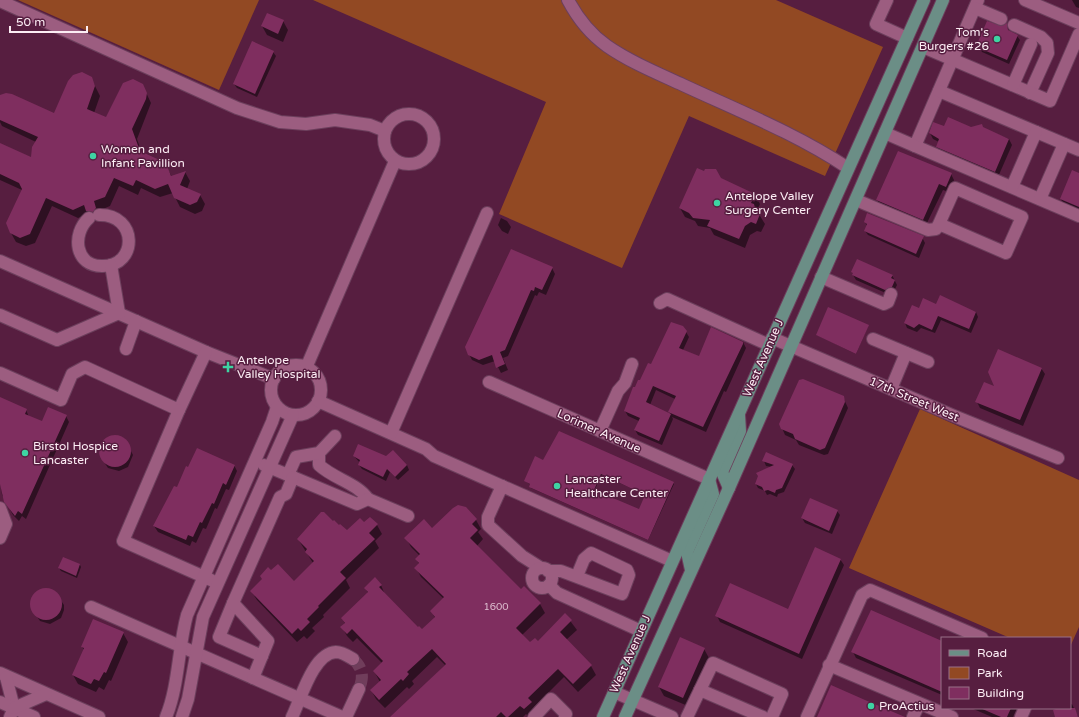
<svg xmlns="http://www.w3.org/2000/svg" width="1079" height="717" viewBox="0 0 1079 717" font-family="'Varela Round',sans-serif">
  <style>
    .green { fill: #924923 }
    .shadow { fill: #0007; fill-rule: evenodd }
    .building { fill: #7f2e5f; fill-rule: evenodd }
    .lines { fill: none; stroke-linecap: round; stroke-linejoin: round }
    .minor-tunnel { stroke: #703d5b; stroke-width: 12; stroke-dasharray: 12 6; stroke-linecap: butt }
    .minor-casing { stroke: #6c3f5c; stroke-width: 14 }
    .major-casing { stroke: #6c3f5c; stroke-width: 14 }
    .minor { stroke: #9c5d80; stroke-width: 12 }
    .major { stroke: #6b8e86; stroke-width: 12 }
    .poi-dot { fill: #3ed4a3; stroke: #571e40; stroke-width: 1.5 }
    .labels { text-anchor: middle; dominant-baseline: central; stroke-width: 3; stroke-linejoin: round; paint-order: stroke }
    .number-label { font-size: 10px; fill: #ddbdcf }
    .poi-label { font-size: 12px; fill: #fcedf4; stroke: #571e40; text-anchor: start }
    .street-label { font-size: 12px; fill: #fcedf4; stroke: #571e40 }
  </style>
  <rect width="100%" height="100%" fill="#571e40"/>
  <!-- green -->
  <g class="green">
    <path d="M18,0H259L219,90Z"/>
    <path d="M313,0H776L883,47L825,176L689,116L622,268L499,214L546,102Z"/>
    <path d="M920,409L1079,480V627L1070,647V638H1010L849,568Z"/>
  </g>
  <!-- shadow -->
  <g class="shadow">
    <path d="M1072,0H1079V8L1076,7Z"/>
    <path d="M283,21L288,30L283,42L267,35L262,26Z"/>
    <path d="M1007,25L1009,32L1017,36L1020,40L1009,64L982,52L979,47Z"/>
    <path d="M273,52L276,56L257,97L237,88L234,84Z"/>
    <path d="M91,78L100,96L94,113L107,118L142,84L151,103L137,139L142,153L165,164L172,177L185,172L190,181L187,189L200,195L205,204L202,211L195,214L180,207L173,193L160,197L141,188L138,195L119,186L110,206L98,211V220H92L89,214L78,218L52,206L35,243L26,246L16,242L11,233L22,190L0,180V144L32,158L36,142L2,126L0,122V96L55,114Z"/>
    <path d="M945,127L984,129L1009,139L1012,145L998,177L940,153L937,147L939,142L933,139L930,133Z"/>
    <path d="M951,174L954,180L949,192L943,190L926,225L881,206L877,200Z"/>
    <path d="M1079,174V211L1064,205L1061,199Z"/>
    <path d="M720,179L755,195L760,204L757,211L765,224L761,232L757,231L750,235L745,248L714,235L710,228L698,226L695,221L685,217L680,208Z"/>
    <path d="M501,218L507,221L511,227L508,234L502,231L498,225Z"/>
    <path d="M865,222L922,237L925,243L919,258L868,235L865,231L867,226Z"/>
    <path d="M552,268L555,274L546,295L539,292L537,296L535,295L508,356L503,358L508,370L501,373L495,361L483,365L472,360L469,354Z"/>
    <path d="M853,275H892L897,285L894,291L888,294L856,280Z"/>
    <path d="M937,305L976,312L978,317L971,333L941,320L935,333L921,328L917,332L907,328L905,323L920,309Z"/>
    <path d="M868,326L856,354L817,335Z"/>
    <path d="M686,332L689,337L683,350L699,357L743,342L746,348L727,390L726,392L724,391L706,432L672,417L673,419L662,445L638,435L635,430L639,421L628,416L625,411L635,389L651,366ZM656,390L675,399L669,412L671,415L650,405Z"/>
    <path d="M1041,368L1045,374L1023,426L980,408L977,402L995,388Z"/>
    <path d="M843,397L848,408L828,454L824,455L799,445L796,440L785,435L782,428Z"/>
    <path d="M0,398L26,410L29,417L42,423L66,416L69,422L26,519L22,516L19,521L13,515L2,495L0,475Z"/>
    <path d="M114,435L124,438L133,455L128,467L119,471L108,468L102,459L99,452L102,442L108,437Z"/>
    <path d="M354,456L407,465L409,470L398,480L390,472L386,481L362,469L359,465L360,463Z"/>
    <path d="M544,461L673,483L674,484L648,540L531,488V485L525,481ZM602,475L646,495L639,511L594,491Z"/>
    <path d="M764,461L792,465L795,469L784,492L778,494L777,497L770,494L767,495L765,491L758,488L756,484L772,467L766,466Z"/>
    <path d="M234,465L237,471L229,490L226,489L217,509L215,508L206,529L203,528L196,543L192,541L190,546L158,532L154,526L177,488Z"/>
    <path d="M465,508L476,520L481,529L478,532L483,539L477,546L521,590L540,604L545,613L522,635L530,644L538,642L565,614L577,630L566,640L591,666L596,675L578,692L564,677L534,707L536,711L529,717L526,714L523,717H392L445,665L437,657L412,681L414,684L409,689L407,687L385,708L376,699L371,690L380,682L374,671L382,663L357,638L353,642L347,636L342,627L345,624L342,618L368,593L365,588L381,585L385,595L418,629L422,631L435,618L431,611L444,599L421,577L416,568L419,564L416,559L420,556L411,547L406,538L432,529Z"/>
    <path d="M837,511L840,515L832,534L805,523L802,518Z"/>
    <path d="M333,523L347,532L364,524L377,525L382,534L375,541L379,548L346,580L350,588L323,615L324,617L312,628L315,631L307,639L304,636L297,642L257,600L251,591L294,582L313,563L298,539Z"/>
    <path d="M63,558L80,565L81,567L77,578L61,571L59,568Z"/>
    <path d="M840,559L844,565L802,659L720,622L717,616L789,610Z"/>
    <path d="M45,589L55,592L64,605V610L61,618L50,624L40,621L31,607L34,595Z"/>
    <path d="M123,633L128,642L111,681L109,680L104,690L99,687L96,692L78,684L73,675L84,650L82,647Z"/>
    <path d="M942,642V695L856,658L853,652Z"/>
    <path d="M704,649L709,658L688,706L664,696L659,687Z"/>
    <path d="M1072,704L1078,717H1056L1062,708H1070V705Z"/>
    <path d="M971,708H1017L1013,717H992Z"/>
  </g>
  <!-- building -->
  <g class="building">
    <path d="M267,13L284,20L278,34L261,26Z"/>
    <path d="M987,21L1002,26L1007,23L1008,30L1018,35L1007,60L979,48L977,44Z"/>
    <path d="M252,41L274,51L255,94L233,84Z"/>
    <path d="M82,72L92,77L95,86L87,109L106,117L123,83L133,79L143,84L147,93L146,99L132,129L140,151L166,163L171,176L186,171L180,185L201,194L197,202L190,205L174,198L168,184L155,189L136,180L133,186L114,178L105,197L94,201L96,208L93,212L86,211L84,205L73,210L46,198L30,234L20,238L10,233L6,223L22,189L19,183L0,174V143L31,157L32,147L38,137L0,120V95L6,93L12,94L54,113L68,81L73,75Z"/>
    <path d="M948,117L971,127L982,124L983,127L1009,139L995,172L936,147L939,139L929,133L933,122L944,126Z"/>
    <path d="M898,151L952,173L946,187L939,184L923,220L876,200Z"/>
    <path d="M697,168L704,171L705,169H716L721,178L755,194L751,203L754,204L756,212L760,214L756,224L751,222L745,226L739,239L707,226L710,220L693,218L689,213L679,208Z"/>
    <path d="M1072,170L1079,173V207L1060,199Z"/>
    <path d="M867,213L924,236L916,254L864,231L867,224L864,222Z"/>
    <path d="M511,249L553,267L542,290L535,287L534,291L531,290L505,350L500,352L505,364L496,368L492,355L479,360L468,355L465,347Z"/>
    <path d="M857,259L893,275L891,278L895,280L892,287L885,290L852,275L853,273L851,272Z"/>
    <path d="M940,295L976,312L969,329L938,316L932,330L919,324L914,328L904,323L912,305L919,308L923,298L936,304Z"/>
    <path d="M828,307L869,325L856,354L816,335Z"/>
    <path d="M671,322L683,326L687,331L679,348L699,356L711,327L743,342V344L703,427L668,412L676,396L653,386L646,402L671,414L659,441L634,430L640,418L624,411L633,387H635L638,380H640L648,363L651,364Z"/>
    <path d="M998,349L1042,368L1020,420L975,402L984,382L994,386L988,372Z"/>
    <path d="M803,379L844,396L845,402L825,448L820,450L795,439L793,434L781,429L779,424L799,380Z"/>
    <path d="M0,397L27,409L25,414L42,421L48,407L67,415L22,514L18,511L15,516L4,502L0,484Z"/>
    <path d="M559,431L674,482L648,540L529,487L530,484L524,481L535,456L543,460ZM601,474L645,495L639,509L594,490Z"/>
    <circle cx="115" cy="451" r="16"/>
    <path d="M358,444L386,456L393,450L407,465L395,477L387,469L383,477L358,465L360,460L353,456Z"/>
    <path d="M197,448L235,465L226,485L223,483L214,504L212,503L202,523L200,522L193,537L188,535L186,540L153,526L174,486L177,487L186,466L188,467Z"/>
    <path d="M766,452L793,464L782,488L776,490L775,493L768,490L764,491L762,487L755,484L758,476L756,473L774,465L762,461Z"/>
    <path d="M810,498L838,510L829,531L801,518Z"/>
    <path d="M458,505L466,507L477,519L472,524L478,530L470,538L521,589L524,586L541,603L516,628L530,642L535,638L538,641L565,613L572,620L560,632L592,665L573,684L558,669L528,698L532,702L524,709L520,706L508,717H506L501,712L496,717H390L446,664L432,649L407,672L409,674L403,681L401,679L379,700L370,690L381,680L373,671L383,661L352,629L347,634L340,627L345,623L341,618L368,592L364,588L375,577L382,585L379,587L418,627L419,626L422,629L435,617L430,611L444,597L414,568L419,563L415,559L420,554L404,538L424,519L432,528L453,508Z"/>
    <path d="M321,512H324L333,521L334,520L339,525L340,524L347,530L360,518L364,522L370,517L378,524L369,533L375,539L340,572L346,578L318,606L319,607L307,619L310,622L301,631L298,628L292,634L250,591L262,579L260,576L268,567L271,570L278,564L294,581L314,561L305,552L307,549L297,539Z"/>
    <path d="M815,547L841,559L799,654L715,616L730,583L788,609Z"/>
    <path d="M63,557L80,564L76,576L58,568Z"/>
    <circle cx="46" cy="604" r="16"/>
    <path d="M871,610L942,641V692L851,652Z"/>
    <path d="M93,619L124,632L106,673L104,672L99,681L94,679L91,684L72,675L84,648L81,647Z"/>
    <path d="M680,637L705,648L683,698L658,687Z"/>
    <path d="M831,685L865,700L905,717H817Z"/>
    <path d="M980,708H1011L1007,717H1001Z"/>
    <path d="M1059,708H1075L1078,717H1055L1053,710Z"/>
  </g>
  <g class="lines">
    <!-- minor-tunnel -->
    <path class="minor-tunnel" d="M353,659C363,668 364,677 359,689"/>
    <!-- minor casing -->
    <g class="minor-casing">
      <g id="minor">
        <path d="M568,0C577,17 590,34 607,46C630,62 657,73 683,85C739,111 797,134 848,168"/>
        <path d="M887,0L876,24L907,38"/>
        <path d="M978,0L915,146L1079,216"/>
        <path d="M1025,0L1079,23"/>
        <path d="M0,1L237,108L280,122L306,124L335,120L370,125L385,131"/>
        <path d="M975,8L1001,19"/>
        <path d="M1014,25L1041,37L1047,43L1048,53L1030,93"/>
        <path d="M923,47L1050,101L1079,34"/>
        <path d="M1013,85L1031,44"/>
        <path d="M939,91L1079,150"/>
        <circle cx="409" cy="139" r="25"/>
        <path d="M885,133L915,146"/>
        <path d="M1012,187L1036,132"/>
        <path d="M1040,199L1064,144"/>
        <path d="M856,200L928,230L936,229L939,224L955,188L1022,217L1006,253L939,224"/>
        <path d="M89,218C71,234 75,267 103,266C138,266 138,214 99,215"/>
        <path d="M0,261L206,352L274,379"/>
        <path d="M821,277L884,304L888,302L891,294"/>
        <path d="M660,303L667,299L769,345"/>
        <path d="M0,315L57,340L119,313L111,265"/>
        <path d="M772,338L954,416L1058,458"/>
        <path d="M873,339L928,362"/>
        <path d="M126,349L136,321"/>
        <circle cx="296" cy="390" r="25"/>
        <path d="M306,368L395,161"/>
        <path d="M0,373L61,400L72,374L85,367L179,410L206,352"/>
        <path d="M489,382L709,479"/>
        <path d="M891,389L906,353"/>
        <path d="M318,401L426,449L434,456L672,561"/>
        <path d="M179,410L123,541L211,580"/>
        <path d="M600,431L618,391L625,383L632,364"/>
        <path d="M391,433L487,213"/>
        <path d="M319,453V465C334,479 357,483 368,499"/>
        <path d="M264,465L357,504L368,499L408,516"/>
        <path d="M288,475L296,457L319,453L335,436"/>
        <path d="M502,486L488,517V525L522,556L541,568"/>
        <path d="M0,508L6,524L0,538"/>
        <circle cx="542" cy="578" r="10"/>
        <path d="M548,571H561L622,594L629,575L627,570L591,553L584,559L577,576"/>
        <path d="M549,585L557,593L641,631"/>
        <path d="M233,603L219,637L262,656"/>
        <path d="M91,607L342,717"/>
        <path d="M829,665L952,717"/>
        <path d="M0,673L99,717"/>
        <path d="M6,677L14,708L10,717"/>
        <path d="M253,678L268,641L233,603L280,497L286,494L293,477"/>
        <path d="M700,690L763,717"/>
        <path d="M614,692L672,717"/>
        <path d="M0,702L34,717"/>
        <path d="M14,708L46,694"/>
        <path d="M166,717C179,685 178,648 187,615L272,422L277,407"/>
        <path d="M182,717L188,699L203,617L293,415"/>
        <path d="M292,717C301,699 313,653 336,652C342,652 348,656 353,659"/>
        <path d="M346,717L359,689"/>
        <path d="M534,717L551,699L566,714L565,717"/>
        <path d="M687,717L713,663L782,694L772,717"/>
        <path d="M807,717L862,595L870,590L982,638"/>
        <path d="M913,717L919,704"/>
        <path d="M1021,717L1025,708"/>
      </g>
    </g>
    <!-- major casing -->
    <g class="major-casing">
      <g id="major">
        <path d="M729,488L722,472L740,431L739,415"/>
        <path d="M691,570L687,552L713,494L709,479"/>
        <path d="M603,717L924,0"/>
        <path d="M625,717L729,488L943,0"/>
      </g>
    </g>
    <!-- minor -->
    <use href="#minor" class="minor"/>
    <!-- major -->
    <use href="#major" class="major"/>
  </g>
  <!-- markers -->
  <g class="poi-dot">
    <circle cx="997" cy="39" r="4"/>
    <circle cx="93" cy="156" r="4"/>
    <circle cx="717" cy="203" r="4"/>
    <path d="M226 361h4v4h4v4h-4v4h-4v-4h-4v-4h4z"/>
    <circle cx="25" cy="453" r="4"/>
    <circle cx="557" cy="486" r="4"/>
    <circle cx="871" cy="706" r="4"/>
  </g>
  <g class="labels">
    <!-- number labels -->
    <g class="number-label">
      <text x="496" y="607">1600</text>
    </g>
    <!-- poi labels -->
    <g class="poi-label">
      <text x="989" y="32" text-anchor="end">Tom's<tspan x="989" dy="14">Burgers #26</tspan></text>
      <text x="101" y="149">Women and<tspan x="101" dy="14">Infant Pavillion</tspan></text>
      <text x="725" y="196">Antelope Valley<tspan x="725" dy="14">Surgery Center</tspan></text>
      <text x="237" y="360">Antelope<tspan x="237" dy="14">Valley Hospital</tspan></text>
      <text x="33" y="446">Birstol Hospice<tspan x="33" dy="14">Lancaster</tspan></text>
      <text x="565" y="479">Lancaster<tspan x="565" dy="14">Healthcare Center</tspan></text>
      <text x="879" y="706">ProActius</text>
    </g>
    <!-- street labels -->
    <g class="street-label">
      <text transform="translate(763 358) rotate(-66)">West Avenue J</text>
      <text transform="translate(914 399) rotate(23)">17th Street West</text>
      <text transform="translate(599 431) rotate(24)">Lorimer Avenue</text>
      <text transform="translate(630 654) rotate(-66)">West Avenue J</text>
    </g>
  </g>
  <!-- legend -->
  <rect x="941" y="637" width="130" height="72" fill="#571e40" stroke="#997188"/>
  <rect x="949" y="650" width="20" height="6" fill="#6b8e86" stroke="#997188"/>
  <text x="977" y="657" font-size="12" fill="#fcedf4">Road</text>
  <rect x="949" y="667" width="20" height="12" fill="#924923" stroke="#997188"/>
  <text x="977" y="677" font-size="12" fill="#fcedf4">Park</text>
  <rect x="949" y="687" width="20" height="12" fill="#7f2e5f" stroke="#997188"/>
  <text x="977" y="697" font-size="12" fill="#fcedf4">Building</text>
  <!-- scale -->
  <path d="M10 26v6h77v-6" fill="none" stroke="#fcedf4" stroke-width="2"/>
  <text x="16" y="26" font-size="12" fill="#fcedf4" stroke="#571e40" stroke-width="3" paint-order="stroke">50 m</text>
</svg>
